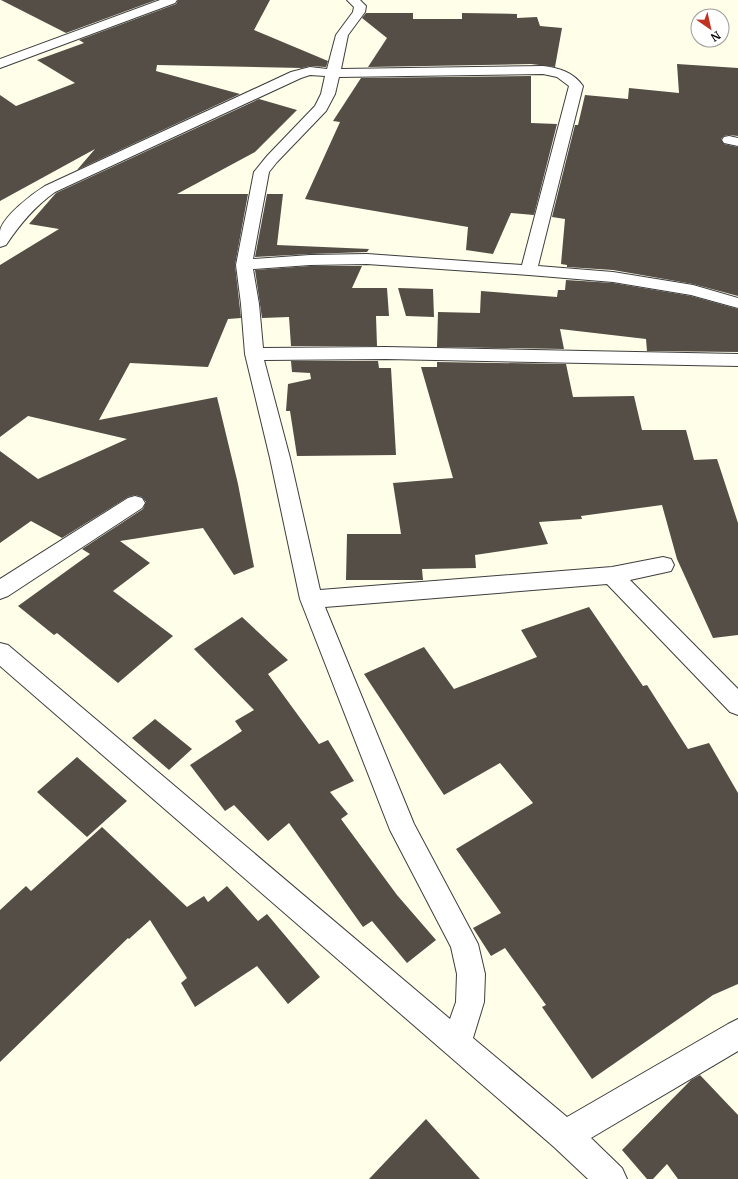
<svg xmlns="http://www.w3.org/2000/svg" width="738" height="1179" viewBox="0 0 738 1179" font-family="Merriweather,serif">
  <style>
    .building { fill: #544e47 }
    .lines { fill: none; stroke-linecap: round; stroke-linejoin: round }
    .minor-casing { stroke: #3e3e3e; stroke-width: 2 }
    .minor { fill: #fff; fill-rule: evenodd }
  </style>
  <rect width="100%" height="100%" fill="#fffee9"/>
  <!-- building -->
  <g class="building">
    <path d="M1,0H156L66,33Z"/>
    <path d="M178,0H270L254,30L328,61L326,67L310,66L302,68L157,65L156,71L240,94L77,170L95,149L0,201V95L16,106L75,83L37,60L84,43L79,40L176,4Z"/>
    <path d="M366,13H413V19H462V13L517,14V18L537,17L540,26L562,28L555,67L531,64L368,67L387,38L362,18Z"/>
    <path d="M677,64L738,68V136L729,135L724,136L721,139L724,144L738,147V296L693,284L613,270L567,267V265L561,264L565,219L552,217L575,125H578L585,95L628,99L629,88L679,93Z"/>
    <path d="M531,76V123L557,124L534,215L511,213L493,254L466,250L468,227L305,199L340,122L333,121L361,78Z"/>
    <path d="M259,99L297,110L255,152L177,194H248L235,265L241,318L228,319L208,367L130,363L99,420L217,397L238,484L254,567L234,575L203,528L120,541L150,563L113,591L173,636L118,683L57,633L54,635L18,606L90,554L82,549L143,509L146,502L142,497L135,495L128,497L62,538L31,521L0,543V451L38,479L127,439L28,416L0,437V265L59,229L29,224L56,193Z"/>
    <path d="M267,194H283L277,245L369,249L367,252L310,254L255,257Z"/>
    <path d="M310,266H362L352,288H387L389,316H376L377,346H291L289,317L262,318L255,270Z"/>
    <path d="M566,280L613,283L691,296L738,309V352L647,351L646,339L560,329L564,349L437,347L438,312L480,313L481,291L557,297L558,290H565Z"/>
    <path d="M398,288L433,289L434,317L406,316Z"/>
    <path d="M291,361H378L379,368H391L396,455L297,456L290,411H286L288,384L311,379L310,373L292,372Z"/>
    <path d="M437,362L566,364L573,397L634,396L642,430H686L694,460L717,459L738,523V635L713,638L677,559L662,505L581,516L582,519L539,522L548,544L475,555L476,568L422,569L423,580H346L347,534H401L393,483L453,478L421,367H437Z"/>
    <path d="M589,607L643,686L647,685L688,749L709,743L738,793V984L713,995L592,1079L542,1007L546,1005L505,948L491,956L473,928L501,913L456,849L533,803L500,763L444,795L364,674L424,647L454,689L537,657L521,630Z"/>
    <path d="M242,617L288,660L268,674L319,744L328,740L354,781L330,792L348,814L341,819L397,895L436,940L407,963L372,921L363,927L289,823L268,841L234,805L225,811L190,765L242,731L235,721L254,710L194,649Z"/>
    <path d="M155,719L192,749L169,770L132,738Z"/>
    <path d="M77,757L127,801L87,837L37,792Z"/>
    <path d="M102,827L187,907L204,896L208,902L227,886L258,921L267,914L320,977L288,1004L257,966L195,1007L181,983L187,978L150,920L129,939L128,938L0,1062V910L26,886L31,891Z"/>
    <path d="M700,1075L738,1115V1179H678L667,1164L653,1179H647L622,1150L691,1080Z"/>
    <path d="M426,1119L480,1179H369Z"/>
  </g>
  <g class="lines">
    <!-- minor casing -->
    <g class="minor-casing">
      <g id="minor">
        <path d="M160,0H177L175,3L0,68V59Z"/>
        <path d="M347,0H360L366,6L365,12L348,35L341,69L543,66C559,68 573,72 583,86L538,266L613,272L693,285L738,298V308L691,295L613,282L529,275L367,264L310,265L253,269L259,304L263,348L386,347L738,354V366L386,359L264,360L290,458L320,590L612,567L663,557L671,559L674,565L671,571L630,580L738,689V715L730,712L607,584L325,607L414,824L478,944L485,974L484,1002L473,1038L567,1117L728,1024L738,1019V1051L591,1138L622,1168L627,1179H588L554,1147L0,666V643L8,645L450,1019L456,1002L457,974L451,947L390,830L300,599L270,458L245,354L241,304L236,265L254,172L267,156L315,106L321,94L325,76L310,75L301,78L55,192C34,207 20,224 6,245L0,247C0,242 0,236 0,231C3,216 32,194 45,186L291,72L310,67L327,69L336,35L353,12L354,7ZM543,74L557,77L569,86L522,265L367,254L310,255L253,259L269,172L277,162L326,111L335,94L339,77Z"/>
        <path d="M729,136L738,138V146L724,143L722,140L724,137Z"/>
        <path d="M135,496L142,498L145,503L142,508L8,596L0,599V579L128,498Z"/>
      </g>
    </g>
    <!-- minor -->
    <use href="#minor" class="minor"/>
  </g>
  <!-- north arrow -->
  <g transform="translate(710 28) rotate(146)"><circle r="19" fill="#ffffff" stroke="#9d9d9d"/>
  <path d="M0-3L7 15L0 10L-7 15Z" fill="#bf331f"/>
  <text y="-6" font-size="11" font-weight="bold" text-anchor="middle" fill="#0b0b0b">N</text>
  </g>
</svg>
